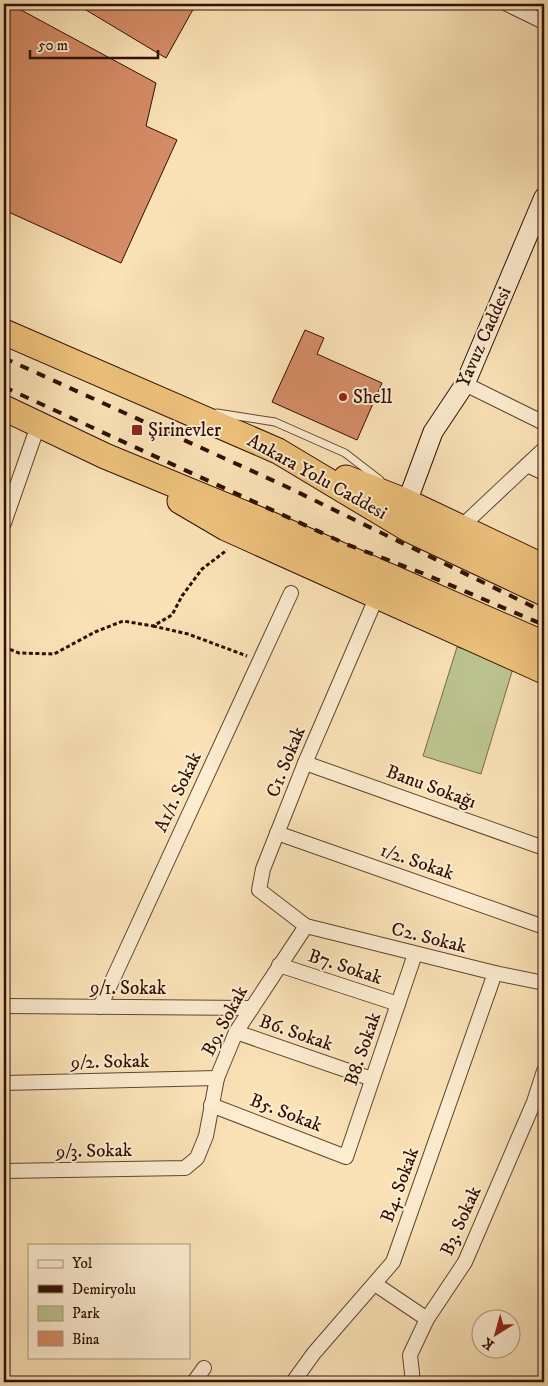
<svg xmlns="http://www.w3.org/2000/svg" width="548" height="1386" viewBox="0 0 548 1386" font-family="'IM FELL DW Pica',serif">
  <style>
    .green { fill: #bcc490; stroke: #766a4a }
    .building { fill: #d58c66; stroke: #300f03 }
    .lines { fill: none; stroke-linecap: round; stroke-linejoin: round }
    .lane-casing { stroke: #624430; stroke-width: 9 }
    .street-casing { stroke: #624430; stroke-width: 16 }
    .secondary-casing { stroke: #300f03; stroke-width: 21 }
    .highway-casing { stroke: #300f03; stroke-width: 27 }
    .path { stroke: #300f03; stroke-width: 3; stroke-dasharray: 4 2.5; stroke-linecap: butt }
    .lane { stroke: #fcecd0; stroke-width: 7 }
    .street { stroke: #fcecd0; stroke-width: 14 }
    .secondary { stroke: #fcecd0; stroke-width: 19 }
    .highway { stroke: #edc17b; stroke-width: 25 }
    .rail { stroke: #300f03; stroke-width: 4; stroke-dasharray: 9 9; stroke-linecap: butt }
    .poi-dot { fill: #8f2418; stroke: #fcecd0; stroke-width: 2 }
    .labels { text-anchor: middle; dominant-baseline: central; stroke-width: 4; stroke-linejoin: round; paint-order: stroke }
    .street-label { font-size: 19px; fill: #300f03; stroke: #fcecd0 }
    .poi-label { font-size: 19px; fill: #300f03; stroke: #fcecd0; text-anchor: start }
  </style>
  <rect width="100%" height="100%" fill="#fae2b6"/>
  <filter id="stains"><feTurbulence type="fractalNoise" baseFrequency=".004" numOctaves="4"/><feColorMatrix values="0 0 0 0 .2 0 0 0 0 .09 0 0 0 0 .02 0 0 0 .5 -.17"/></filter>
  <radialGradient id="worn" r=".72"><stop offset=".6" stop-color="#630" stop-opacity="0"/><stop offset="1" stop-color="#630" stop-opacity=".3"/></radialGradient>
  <!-- green -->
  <path class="green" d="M457,647L514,665L481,774L423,756Z"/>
  <!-- building -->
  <g class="building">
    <path d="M4,4H10L156,83L146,126L177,140L121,263L4,210Z"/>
    <path d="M76,4H196L166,58Z"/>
    <path d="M305,330L324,338L317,354L382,383L357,440L272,402Z"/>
  </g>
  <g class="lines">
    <!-- lane casing -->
    <g class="lane-casing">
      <path id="lane" d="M217,413L275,422L345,453L380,480"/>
    </g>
    <!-- street casing -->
    <g class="street-casing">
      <g id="street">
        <path d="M507,4L544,22"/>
        <path d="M465,384L544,423"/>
        <path d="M527,465L544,473"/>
        <path d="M4,523L34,437"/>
        <path d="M461,527L544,449"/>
        <path d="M377,596L305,763L263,869L259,890L306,926L495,973L544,983"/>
        <path d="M305,763L544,848"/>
        <path d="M277,833L544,927"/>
        <path d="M279,965L398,1004"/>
        <path d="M4,1006L252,1008"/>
        <path d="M100,1007L291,593"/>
        <path d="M236,1032L372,1079"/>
        <path d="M4,1083L217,1078"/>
        <path d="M211,1105L346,1157L415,954"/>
        <path d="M4,1171L185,1168L197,1158L206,1136L217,1078L236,1032L306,926"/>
        <path d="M375,1284L427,1319"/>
        <path d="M194,1382L204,1368"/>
        <path d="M293,1382L314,1353L393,1262L495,973"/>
        <path d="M413,1382L410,1355L427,1319L465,1262L534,1102L544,1071"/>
      </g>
    </g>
    <!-- secondary casing -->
    <g class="secondary-casing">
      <path id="secondary" d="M407,502L433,432L465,384L544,197"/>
    </g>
    <!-- highway casing -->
    <g class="highway-casing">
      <g id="highway">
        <path d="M4,332L278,451L410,530L544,593"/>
        <path d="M4,408L105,456L265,522L544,644"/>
        <path d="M346,478L407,502L544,567"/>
        <path d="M180,501L226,528L544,671"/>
      </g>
    </g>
    <!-- path -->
    <g class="path">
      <path d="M153,626L188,634L247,656"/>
      <path d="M4,647L19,653L54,654L95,632L123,621L153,626L172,615L182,596L202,569L227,550"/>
    </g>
    <!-- lane -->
    <use href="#lane" class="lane"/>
    <!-- street -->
    <use href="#street" class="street"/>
    <!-- secondary -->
    <use href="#secondary" class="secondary"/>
    <!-- highway -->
    <use href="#highway" class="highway"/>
    <!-- rail -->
    <g class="rail">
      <path d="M4,358L285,486L544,612"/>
      <path d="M4,387L346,544L422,573L544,625"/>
    </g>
  </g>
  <!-- markers -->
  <g class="poi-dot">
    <circle cx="343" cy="397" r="5"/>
    <rect x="131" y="424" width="12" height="12" rx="2.5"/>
  </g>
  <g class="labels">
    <!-- street labels -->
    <g class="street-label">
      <text transform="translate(484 337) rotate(-66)">Yavuz Caddesi</text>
      <text transform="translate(317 477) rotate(29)">Ankara Yolu Caddesi</text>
      <text transform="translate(286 762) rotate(-68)">C1. Sokak</text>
      <text transform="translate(431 787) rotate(20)">Banu Sokağı</text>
      <text transform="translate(178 792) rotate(-65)">A1/1. Sokak</text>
      <text transform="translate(417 862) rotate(19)">1/2. Sokak</text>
      <text transform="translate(429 938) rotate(14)">C2. Sokak</text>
      <text transform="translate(345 967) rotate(18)">B7. Sokak</text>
      <text x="128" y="988">9/1. Sokak</text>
      <text transform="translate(225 1021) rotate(-62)">B9. Sokak</text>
      <text transform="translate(296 1033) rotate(19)">B6. Sokak</text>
      <text transform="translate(363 1049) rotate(-71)">B8. Sokak</text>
      <text transform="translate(110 1062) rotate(-1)">9/2. Sokak</text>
      <text transform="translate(286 1113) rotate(21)">B5. Sokak</text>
      <text transform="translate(94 1151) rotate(-1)">9/3. Sokak</text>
      <text transform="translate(400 1185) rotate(-70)">B4. Sokak</text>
      <text transform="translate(461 1221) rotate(-66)">B3. Sokak</text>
    </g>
    <!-- poi labels -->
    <g class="poi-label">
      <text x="353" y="397">Shell</text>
      <text x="148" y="430">Şirinevler</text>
    </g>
  </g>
  <!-- margin -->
  <rect width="548" height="1386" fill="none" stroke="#fae2b6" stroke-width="20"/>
  <rect x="5" y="5" width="538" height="1376" fill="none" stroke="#300f03" stroke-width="2.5"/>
  <rect x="10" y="10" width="528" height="1366" fill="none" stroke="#300f03"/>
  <!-- legend -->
  <rect x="28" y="1244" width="162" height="115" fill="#fcecd0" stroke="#aa947e"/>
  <rect x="38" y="1260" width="25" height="8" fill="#fcecd0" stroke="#aa947e"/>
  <text x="72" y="1268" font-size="15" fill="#300f03">Yol</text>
  <rect x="38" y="1285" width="25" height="8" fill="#300f03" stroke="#aa947e"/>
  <text x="72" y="1294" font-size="15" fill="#300f03">Demiryolu</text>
  <rect x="38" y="1306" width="25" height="15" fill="#bcc490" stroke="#aa947e"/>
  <text x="72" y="1318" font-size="15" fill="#300f03">Park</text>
  <rect x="38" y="1331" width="25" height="15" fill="#d58c66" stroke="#aa947e"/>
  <text x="72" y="1344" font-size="15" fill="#300f03">Bina</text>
  <!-- north arrow -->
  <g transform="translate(496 1334) rotate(217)"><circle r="24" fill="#fcecd0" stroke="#aa947e"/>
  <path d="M0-4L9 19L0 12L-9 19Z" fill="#8f2418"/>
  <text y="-8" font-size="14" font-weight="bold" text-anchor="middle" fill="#300f03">K</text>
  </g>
  <!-- scale -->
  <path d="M30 50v8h128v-8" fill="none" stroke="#300f03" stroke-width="2.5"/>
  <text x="38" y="50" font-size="15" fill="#300f03" stroke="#fcecd0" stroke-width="4" paint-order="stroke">50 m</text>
  <rect width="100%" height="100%" filter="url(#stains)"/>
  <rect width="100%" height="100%" fill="url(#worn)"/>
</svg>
